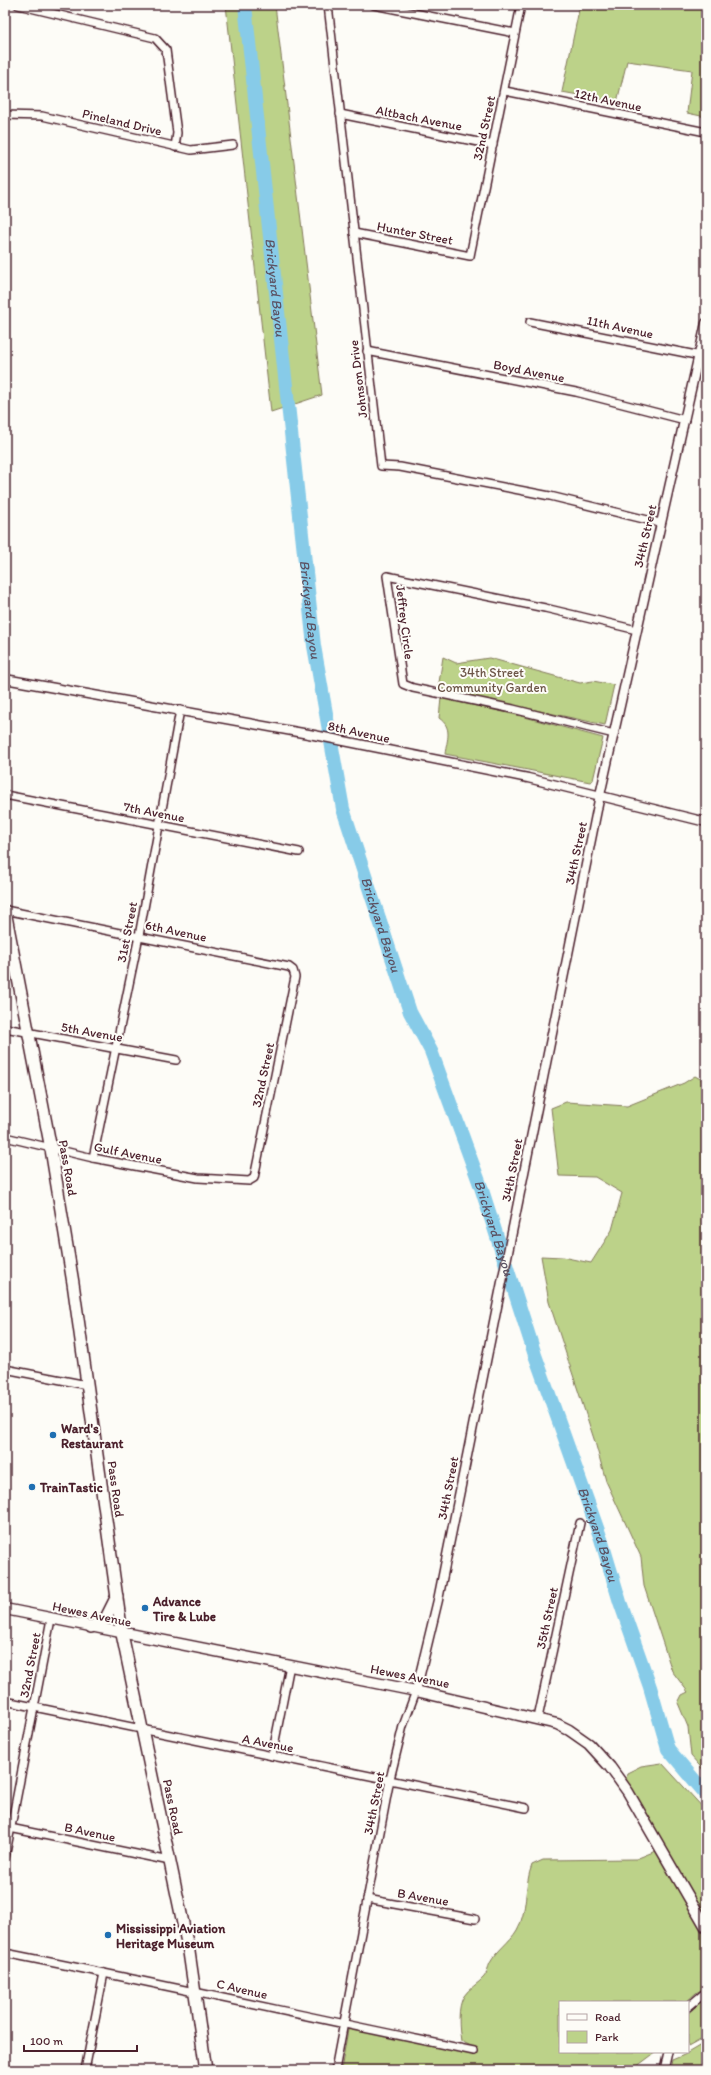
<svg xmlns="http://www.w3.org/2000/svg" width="711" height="2075" viewBox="0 0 711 2075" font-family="Itim,sans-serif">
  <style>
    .green { fill: #bcd289; stroke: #83785a }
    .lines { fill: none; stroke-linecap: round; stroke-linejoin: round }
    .river { stroke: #87cbe8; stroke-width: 14 }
    .minor-casing { stroke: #4a1f2b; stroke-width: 10 }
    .tertiary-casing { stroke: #4a1f2b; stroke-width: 11 }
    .secondary-casing { stroke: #4a1f2b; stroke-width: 13 }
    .primary-casing { stroke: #4a1f2b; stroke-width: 14 }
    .minor { stroke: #fdfcf7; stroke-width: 7 }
    .tertiary { stroke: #fdfcf7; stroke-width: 8 }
    .secondary { stroke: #fdfcf7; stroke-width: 10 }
    .primary { stroke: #fdfcf7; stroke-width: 11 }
    .poi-dot { fill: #1f6fb2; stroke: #fdfcf7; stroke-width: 1.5 }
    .labels { text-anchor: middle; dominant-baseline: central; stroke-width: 4; stroke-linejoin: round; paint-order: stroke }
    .street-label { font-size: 13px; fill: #4a1f2b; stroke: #fdfcf7 }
    .park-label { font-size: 13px; fill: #6c5547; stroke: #fdfcf7 }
    .poi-label { font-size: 13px; font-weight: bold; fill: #4a1f2b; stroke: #fdfcf7; text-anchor: start }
    .water-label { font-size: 14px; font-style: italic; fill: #5c5364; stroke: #fdfcf7 }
  </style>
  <rect width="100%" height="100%" fill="#fdfcf7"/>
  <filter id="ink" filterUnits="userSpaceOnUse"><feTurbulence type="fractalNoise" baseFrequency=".025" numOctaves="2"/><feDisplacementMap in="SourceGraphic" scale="8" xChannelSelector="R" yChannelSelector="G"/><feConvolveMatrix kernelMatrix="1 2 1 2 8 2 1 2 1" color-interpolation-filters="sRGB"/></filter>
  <g filter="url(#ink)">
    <!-- green -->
    <g class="green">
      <path d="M226,5H275L322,395L271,412Z"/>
      <path d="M580,5H706V117L687,113L692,70L627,61L617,102L562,92Z"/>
      <path d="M443,657L456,663L489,658L580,683L593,681L614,685L605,725L438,689Z"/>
      <path d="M441,698L521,716L603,738L593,780L590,782L445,754C447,739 453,728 439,718Z"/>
      <path d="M695,1076L706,1082V1773L691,1756L688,1727L678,1703L682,1695L688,1692L672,1671L644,1586L641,1557L606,1481L595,1442L549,1302L541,1256L562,1257L591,1263L612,1230L622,1193L595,1177L559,1176L551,1108L566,1102L627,1106L684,1083Z"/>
      <path d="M662,1763L706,1811V1915L626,1781L627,1773L641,1766Z"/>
      <path d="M658,1850L706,1933V1987L696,1993L686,2002H560V2052H656L632,2070H341L348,2030L351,2028L476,2054L477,2049L461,2041C459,2028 457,2007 464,1996C469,1988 478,1984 484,1977C487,1974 488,1967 490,1963C497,1950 510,1942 517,1930C528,1912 524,1885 532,1865L543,1860L636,1859Z"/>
      <path d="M706,1998V2036L688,2046V2014L698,2003Z"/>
      <path d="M706,2042V2070H670L672,2060L684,2055Z"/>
    </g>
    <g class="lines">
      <!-- river -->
      <path class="river" id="s1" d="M245,5L314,646L343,809L410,1012L431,1051L481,1187L535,1355L601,1539L620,1602L650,1687L668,1749L706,1794"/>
      <!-- minor casing -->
      <g class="minor-casing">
        <g id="minor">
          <path d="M18,5L155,38L166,50L177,133L175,147"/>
          <path d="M328,5L381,466L400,467L550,496L660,523"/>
          <path d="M374,5L515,33"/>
          <path d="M505,91L706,132"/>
          <path d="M340,114L493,145"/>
          <path d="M5,115L42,116L191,150L233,145"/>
          <path d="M354,233L470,256L521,5"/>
          <path d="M530,322L706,357"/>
          <path d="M367,351L576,392L685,420"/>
          <path d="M614,734L513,709L413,688L403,684L387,576L545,608L637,630"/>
          <path d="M5,795L299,852"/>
          <path d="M5,910L289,967L293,970L295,977L254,1178L249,1181L198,1178L93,1158L5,1137"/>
          <path d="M5,1028L176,1060"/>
          <path d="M93,1158L139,936L180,710"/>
          <path d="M5,1369L87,1385"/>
          <path d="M5,1701L526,1808"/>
          <path d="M538,1718L580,1523"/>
          <path d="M272,1756L290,1665"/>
          <path d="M5,1827L170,1861"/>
          <path d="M5,1858L51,1619"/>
          <path d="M367,1899L475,1919"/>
          <path d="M5,1953C162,1984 318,2019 474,2051"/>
          <path d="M688,2007L706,1992"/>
          <path d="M85,2070L104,1973"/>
          <path d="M335,2070L390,1779L403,1726L416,1691"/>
          <path d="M664,2070L668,2052"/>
        </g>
      </g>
      <!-- tertiary casing -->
      <g class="tertiary-casing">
        <g id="tertiary">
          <path d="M5,679L314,735L528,778L706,822"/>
          <path d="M416,1691L438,1600L600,795L706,323"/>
        </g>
      </g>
      <!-- secondary casing -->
      <g class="secondary-casing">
        <path id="secondary" d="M5,1609L416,1691L557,1724L569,1730L589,1744L610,1767L628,1792L706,1927"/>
      </g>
      <!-- primary casing -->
      <g class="primary-casing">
        <g id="primary">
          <path d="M5,911L51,1149L73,1283L122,1634L189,1952L206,2070"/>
          <path d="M91,1627L106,1618L117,1596"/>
        </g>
      </g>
      <!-- minor -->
      <use href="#minor" class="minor"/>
      <!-- tertiary -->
      <use href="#tertiary" class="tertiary"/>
      <!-- secondary -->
      <use href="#secondary" class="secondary"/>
      <!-- primary -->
      <use href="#primary" class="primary"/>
    </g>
  </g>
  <!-- markers -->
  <g class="poi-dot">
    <circle cx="53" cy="1435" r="4"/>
    <circle cx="32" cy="1487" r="4"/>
    <circle cx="145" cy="1608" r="4"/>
    <circle cx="108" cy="1935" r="4"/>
  </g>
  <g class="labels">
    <!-- street labels -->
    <g class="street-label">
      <text transform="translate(608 100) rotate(12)">12th Avenue</text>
      <text transform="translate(419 118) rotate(11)">Altbach Avenue</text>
      <text transform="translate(122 122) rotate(13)">Pineland Drive</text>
      <text transform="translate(484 128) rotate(-78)">32nd Street</text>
      <text transform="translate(415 233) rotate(11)">Hunter Street</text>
      <text transform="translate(620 327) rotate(12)">11th Avenue</text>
      <text transform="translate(529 371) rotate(11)">Boyd Avenue</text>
      <text transform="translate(358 379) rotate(-97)">Johnson Drive</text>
      <text transform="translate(645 536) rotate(-77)">34th Street</text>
      <text transform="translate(405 622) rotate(83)">Jeffrey Circle</text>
      <text transform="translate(359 732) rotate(12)">8th Avenue</text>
      <text transform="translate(154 812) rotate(11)">7th Avenue</text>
      <text transform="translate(576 853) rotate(-78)">34th Street</text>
      <text transform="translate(176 931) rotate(12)">6th Avenue</text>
      <text transform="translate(127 932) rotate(-79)">31st Street</text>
      <text transform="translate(92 1032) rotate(10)">5th Avenue</text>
      <text transform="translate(263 1075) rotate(-78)">32nd Street</text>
      <text transform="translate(128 1153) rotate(11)">Gulf Avenue</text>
      <text transform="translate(68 1168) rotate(80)">Pass Road</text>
      <text transform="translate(512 1170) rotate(-79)">34th Street</text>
      <text transform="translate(448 1488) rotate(-79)">34th Street</text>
      <text transform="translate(116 1489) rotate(82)">Pass Road</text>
      <text transform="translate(92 1614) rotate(12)">Hewes Avenue</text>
      <text transform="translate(547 1618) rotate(-78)">35th Street</text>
      <text transform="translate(30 1665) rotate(-79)">32nd Street</text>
      <text transform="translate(410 1676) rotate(11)">Hewes Avenue</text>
      <text transform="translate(268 1743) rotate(11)">A Avenue</text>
      <text transform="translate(374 1803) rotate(-79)">34th Street</text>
      <text transform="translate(173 1807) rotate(78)">Pass Road</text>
      <text transform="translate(90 1832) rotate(12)">B Avenue</text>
      <text transform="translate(423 1897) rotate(10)">B Avenue</text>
      <text transform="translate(242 1989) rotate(13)">C Avenue</text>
    </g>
    <!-- park labels -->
    <g class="park-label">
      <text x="492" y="672">34th Street<tspan x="492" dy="15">Community Garden</tspan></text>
    </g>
    <!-- poi labels -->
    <g class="poi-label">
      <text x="61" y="1428">Ward's<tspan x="61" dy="15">Restaurant</tspan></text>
      <text x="40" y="1487">TrainTastic</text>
      <text x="153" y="1601">Advance<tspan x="153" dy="15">Tire &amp; Lube</tspan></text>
      <text x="116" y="1928">Mississippi Aviation<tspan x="116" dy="15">Heritage Museum</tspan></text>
    </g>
    <!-- water labels -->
    <g class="water-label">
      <text stroke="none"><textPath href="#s1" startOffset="284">Brickyard Bayou</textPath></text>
      <text stroke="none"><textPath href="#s1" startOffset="608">Brickyard Bayou</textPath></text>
      <text stroke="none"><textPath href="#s1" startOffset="932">Brickyard Bayou</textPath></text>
      <text stroke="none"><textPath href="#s1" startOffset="1256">Brickyard Bayou</textPath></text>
      <text stroke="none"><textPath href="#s1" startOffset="1580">Brickyard Bayou</textPath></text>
    </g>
  </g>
  <!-- margin -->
  <rect width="711" height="2075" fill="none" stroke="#fdfcf7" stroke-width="20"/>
  <rect x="10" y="10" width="691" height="2055" fill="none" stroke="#4a1f2b" stroke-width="1.5" filter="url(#ink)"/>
  <!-- legend -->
  <rect x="559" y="2001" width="130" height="52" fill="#fdfcf7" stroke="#b5a4a5"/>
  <rect x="567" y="2014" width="20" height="6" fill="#fdfcf7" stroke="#b5a4a5"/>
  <text x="595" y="2021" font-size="12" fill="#4a1f2b">Road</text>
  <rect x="567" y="2031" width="20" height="12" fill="#bcd289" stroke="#b5a4a5"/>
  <text x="595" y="2041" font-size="12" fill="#4a1f2b">Park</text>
  <!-- scale -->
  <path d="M24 2045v6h113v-6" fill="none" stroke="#4a1f2b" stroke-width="2"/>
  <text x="30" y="2045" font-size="12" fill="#4a1f2b" stroke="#fdfcf7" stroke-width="3" paint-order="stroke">100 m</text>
</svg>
